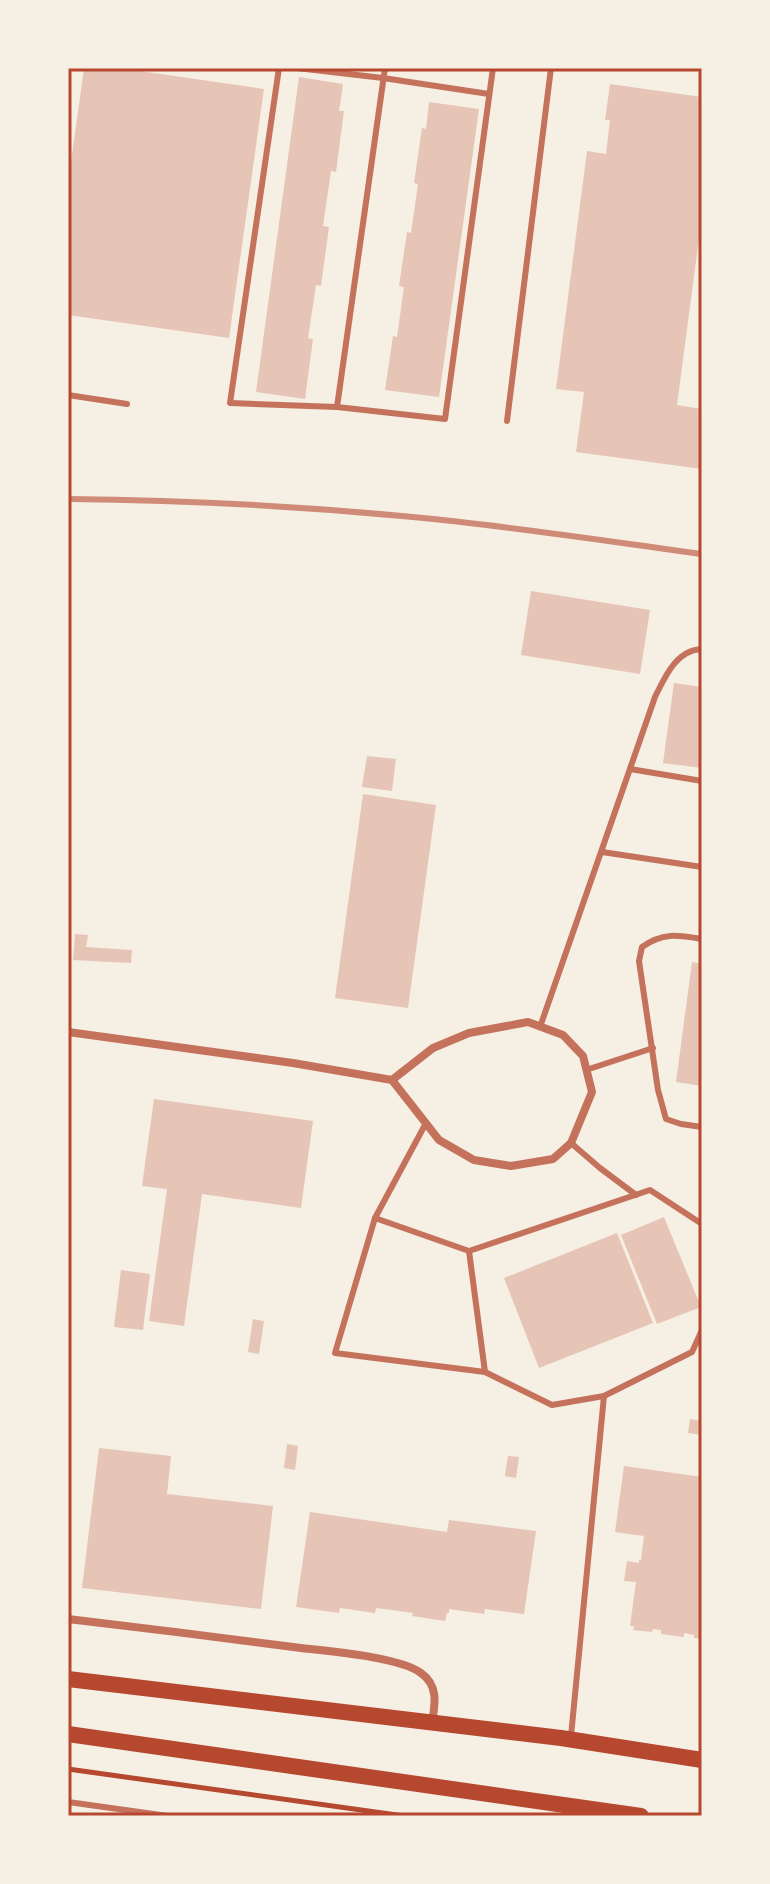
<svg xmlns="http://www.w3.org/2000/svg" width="770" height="1884" viewBox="0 0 770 1884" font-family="'Space Grotesk',sans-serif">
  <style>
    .building { fill: #e6c5b7 }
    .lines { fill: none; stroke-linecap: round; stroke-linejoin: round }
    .path { stroke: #b5482f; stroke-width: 5 }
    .service { stroke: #c5725c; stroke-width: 6 }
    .minor { stroke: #c5725c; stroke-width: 8 }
    .secondary { stroke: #b5482f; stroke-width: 16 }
    .rail { stroke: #cf8b77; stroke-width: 6 }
    .neatline { fill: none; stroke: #b5482f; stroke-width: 3 }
  </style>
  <rect width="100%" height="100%" fill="#f6efe4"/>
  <!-- building -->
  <g class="building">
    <path d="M84,68H119L264,89L229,338L68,315V184Z"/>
    <path d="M299,77L343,84L339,111H344L336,172L331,171L323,226L329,227L321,286L316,285L308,338L313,339L305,399L256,392Z"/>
    <path d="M610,84L702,97V216L677,405L702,409V469L576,452L584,392L556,389L587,151L606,154L610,120H605Z"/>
    <path d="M429,102L479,109L439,397L385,390L393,336L397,337L404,287L399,286L407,232L411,233L418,184L414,183L422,128L426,129Z"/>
    <path d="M531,591L650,610L640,674L521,655Z"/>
    <path d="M674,683L702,687V768L663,763Z"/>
    <path d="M367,756L396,759L392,791L362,787Z"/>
    <path d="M363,794L436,805L408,1008L335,998Z"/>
    <path d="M75,934L88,935L86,947L132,950L131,963L73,960Z"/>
    <path d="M692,962L702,964V1086L676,1082Z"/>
    <path d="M154,1099L313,1121L301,1208L202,1194L184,1326L149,1321L167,1189L142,1186Z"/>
    <path d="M664,1217L701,1307L657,1324L621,1235Z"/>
    <path d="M617,1233L653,1323L539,1368L504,1278Z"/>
    <path d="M121,1270L150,1274L143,1330L114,1327Z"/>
    <path d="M253,1319L264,1321L259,1354L248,1352Z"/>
    <path d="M690,1419L702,1421V1435L688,1433Z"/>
    <path d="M287,1444L298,1446L295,1470L284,1468Z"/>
    <path d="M99,1448L171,1456L167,1494L273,1506L261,1609L82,1588Z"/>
    <path d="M508,1456L519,1457L516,1478L505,1476Z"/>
    <path d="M624,1466L702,1477V1639L694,1638V1635L684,1633V1637L661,1634V1630L653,1629L652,1632L633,1630L634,1626H630L636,1582L624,1581L627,1561L639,1563V1560H641L644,1536L615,1532Z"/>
    <path d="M310,1512L447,1532L449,1520L536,1531L524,1614L485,1609L484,1614L449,1609V1613H447L445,1621L412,1616L413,1613L376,1608L375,1613L340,1608L339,1613L296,1607Z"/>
  </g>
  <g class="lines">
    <!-- path -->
    <path class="path" d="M68,1769L404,1816"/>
    <!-- service -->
    <g class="service">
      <path d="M279,68L230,403L337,407"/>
      <path d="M297,68L383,78L489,94"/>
      <path d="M385,68L337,407L445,419L493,68"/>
      <path d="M68,395L127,404"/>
      <path d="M507,421L551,68"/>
      <path d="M630,769L702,781"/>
      <path d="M602,852L702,867"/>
      <path d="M702,939C678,935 663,932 642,947L639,961L658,1090L666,1119L681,1124L702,1127"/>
      <path d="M540,1027L655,697C665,677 676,650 702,649"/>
      <path d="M586,1070L653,1048"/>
      <path d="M426,1123L375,1218L469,1251"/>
      <path d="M571,1143L600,1168L636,1195"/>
      <path d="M375,1218L335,1353L485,1372L552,1405L604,1396L692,1352L702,1330"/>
      <path d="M485,1372L469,1251L650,1190L702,1224"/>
      <path d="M571,1736L604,1396"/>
      <path d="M68,1802L168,1816"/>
    </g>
    <!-- minor -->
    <g class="minor">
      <path d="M68,1032L293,1063L392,1080L439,1140L474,1160L511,1166L553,1159L571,1143L592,1092L583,1056L563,1035L528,1022L469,1033L433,1048L392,1080"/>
      <path d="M68,1619C146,1628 223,1638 301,1648C328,1651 400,1657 421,1673C439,1686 435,1704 432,1723"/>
    </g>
    <!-- secondary -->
    <g class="secondary">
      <path d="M68,1679L561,1738L702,1760"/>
      <path d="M68,1734L641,1816"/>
    </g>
    <!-- rail -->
    <path class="rail" d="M68,499C183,500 298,506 413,517C510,526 606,541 702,554"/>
  </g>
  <!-- border -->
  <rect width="770" height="1884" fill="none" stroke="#f6efe4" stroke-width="140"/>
  <rect x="70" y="70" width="630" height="1744" class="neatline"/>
</svg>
